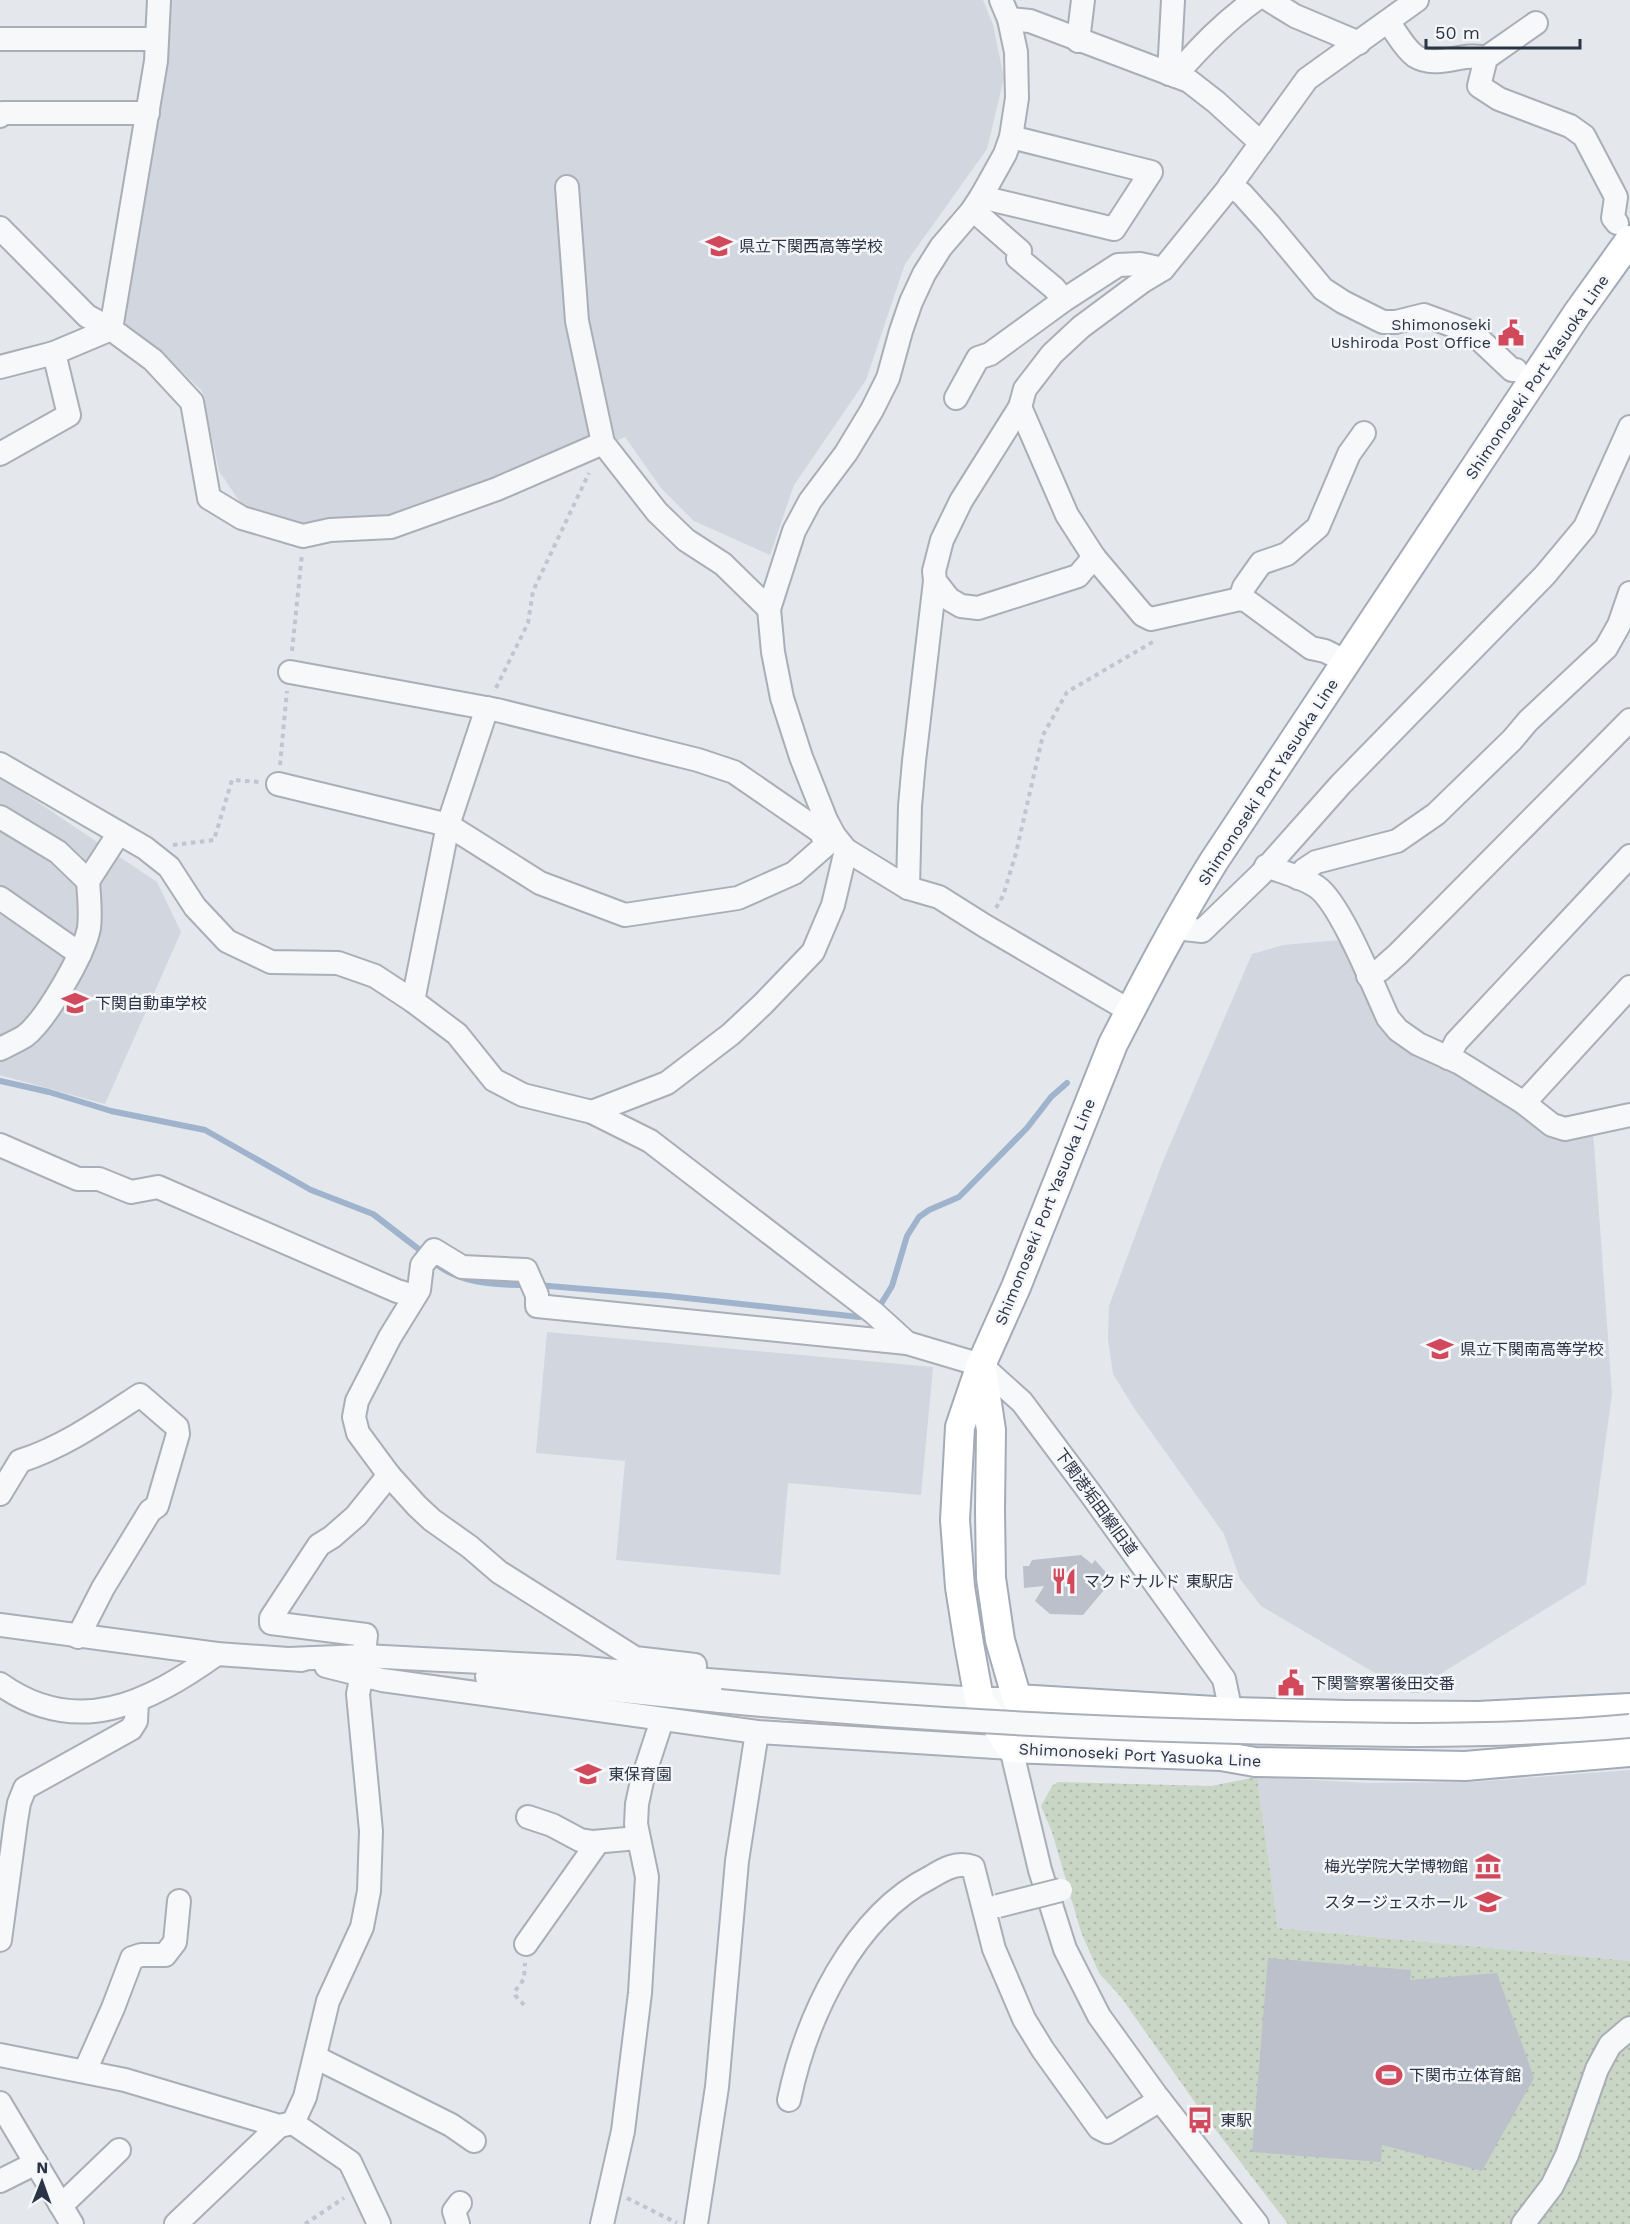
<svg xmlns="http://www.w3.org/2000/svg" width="1630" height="2224" viewBox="0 0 1630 2224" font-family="'Work Sans','Noto Sans JP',sans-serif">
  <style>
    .built { fill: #d2d6de }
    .grass { fill: url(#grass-dots) }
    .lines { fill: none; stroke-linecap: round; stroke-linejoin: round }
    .stream { stroke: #9fb4cc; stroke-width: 6 }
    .building { fill: #bbc0ca }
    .minor-casing { stroke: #a9aeb7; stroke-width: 26 }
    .major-casing { stroke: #a3abb8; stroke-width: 32 }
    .path { stroke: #c2c5cb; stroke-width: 4; stroke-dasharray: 4.5 4.5; stroke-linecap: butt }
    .minor { stroke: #f7f8fa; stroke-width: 22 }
    .major { stroke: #fff; stroke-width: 28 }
    .minor-bridge-casing { stroke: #a9aeb7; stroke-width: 26; stroke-linecap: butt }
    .minor-bridge { stroke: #f7f8fa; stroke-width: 22 }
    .labels { text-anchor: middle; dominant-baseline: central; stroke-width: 5; stroke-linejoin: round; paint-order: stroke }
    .poi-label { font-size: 16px; fill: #2b3445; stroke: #f4f6f9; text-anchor: start }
    .street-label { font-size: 16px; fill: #2b3445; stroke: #f4f6f9 }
  </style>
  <defs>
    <pattern id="grass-dots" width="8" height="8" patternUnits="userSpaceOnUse" patternTransform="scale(1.5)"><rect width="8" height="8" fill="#c9d6c5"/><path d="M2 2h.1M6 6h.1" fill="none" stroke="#adb8ab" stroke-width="1.8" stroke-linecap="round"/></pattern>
  </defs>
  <rect width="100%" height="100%" fill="#e4e7ec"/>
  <!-- built -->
  <g class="built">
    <path d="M159,0H983L993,25L1004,78L987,149L905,264L866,380L794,485L770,555L694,521L661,488L625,437L497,489L391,527L330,530L242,505L219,471L202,391L163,354L125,338L128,235Z"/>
    <path d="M0,777L157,882L181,932L105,1104L0,1075Z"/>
    <path d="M1340,940L1394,1034L1503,1095L1593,1130L1612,1394L1586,1584L1437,1676L1430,1693H1409L1261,1606L1240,1579L1224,1534L1134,1408L1113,1374L1108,1339L1109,1306L1163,1161L1252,954L1283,945Z"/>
    <path d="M547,1332L933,1367L921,1495L788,1483L780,1575L616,1560L625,1461L536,1453Z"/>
    <path d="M1630,1770V1961L1278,1928L1257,1777L1368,1783L1473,1782Z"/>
  </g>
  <!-- grass -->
  <path class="grass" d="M1257,1777L1278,1928L1630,1961V2224H1288L1196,2104L1121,1997L1099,1973L1081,1932L1052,1832L1041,1806L1052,1786L1058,1782L1211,1786Z"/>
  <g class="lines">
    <!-- stream -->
    <g class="stream">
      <path d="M0,1081L49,1092L111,1111L205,1130L311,1190L373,1214L425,1254"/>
      <path d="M432,1261C459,1284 494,1285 527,1285"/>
      <path d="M537,1285L668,1296L859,1317"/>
      <path d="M881,1304L892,1286L907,1236L919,1217L929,1210L959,1197L1027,1128L1051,1097L1067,1083"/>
    </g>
  </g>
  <!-- building -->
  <g class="building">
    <path d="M1081,1555L1092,1564L1095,1560L1110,1577L1101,1586L1104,1590L1083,1615L1050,1614L1035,1601L1044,1586L1024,1588L1023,1566H1029L1032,1560Z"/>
    <path d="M1268,1958L1411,1970L1410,1980L1497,1973L1534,2078L1482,2171L1382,2145L1381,2162L1252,2152Z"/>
  </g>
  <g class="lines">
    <!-- minor casing -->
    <g class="minor-casing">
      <g id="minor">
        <path d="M1001,0L1009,19L1016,52L1017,98L1011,137L1005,154L981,197L971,212L941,247L924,274L911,302L901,331L888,378L872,410L846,453L810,501L794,531L769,609L773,652L782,698L801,757L826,820L834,835L846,850L908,888L939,897L985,926L1130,1011"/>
        <path d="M1269,0L1295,16L1359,43"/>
        <path d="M1009,19L1030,21L1189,81L1216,102L1261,143"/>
        <path d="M1388,22C1397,33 1404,48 1415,56C1437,70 1463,51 1486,58"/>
        <path d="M1536,23L1486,58L1479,86L1499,99L1570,126L1584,136L1616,197L1613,218L1617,223"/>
        <path d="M0,39H157"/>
        <path d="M1078,41L1083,0"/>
        <path d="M1169,74L1173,0"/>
        <path d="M1175,76C1200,47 1224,22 1255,0"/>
        <path d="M0,116L2,113H148"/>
        <path d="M1230,185L1242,194L1269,224L1323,289L1343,302L1383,322H1396L1424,315L1465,330L1478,338L1512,370H1516"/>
        <path d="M567,187L577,321L603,443L657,512L686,540L723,564L769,609"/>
        <path d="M981,197L1114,229L1151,172L1011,137"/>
        <path d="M973,210L1020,251L1018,258L1054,288L1064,300"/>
        <path d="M0,228L87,316L111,329L153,360L192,402L209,498L242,518L303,536L330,530L391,527L497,489L603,443"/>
        <path d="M111,329L156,61L159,0"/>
        <path d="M0,367L54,353"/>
        <path d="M956,398L978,358L990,354L1064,300L1118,265L1140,264L1163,269"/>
        <path d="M1020,407L1067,515L1094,557L1143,615L1151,619L1240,599L1247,601L1311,648L1325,651L1347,662"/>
        <path d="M0,454L69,415L54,353L111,329"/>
        <path d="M1094,557L1078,576L978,608L961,606L949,599L935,581L934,571L942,540L961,501L1020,407L1025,389L1052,354L1081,327L1143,281L1163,269L1227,190L1307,79L1417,0"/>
        <path d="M1240,599L1244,587L1261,563L1287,554L1318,527L1349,454L1364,433"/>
        <path d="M0,764L145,848L169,867L195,907L227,941L271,962L338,963L375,976L413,1001L457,1034L494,1080L523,1095L592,1112L650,1141L874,1313L907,1343"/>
        <path d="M278,784L448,825L540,883L625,915L738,898L794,873L826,845L821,832L734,772L698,760L497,710L290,672"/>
        <path d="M0,817L58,852L88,881C89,897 91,913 89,928C84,954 46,1020 25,1036C17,1041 8,1045 0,1049"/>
        <path d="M1266,866C1282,872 1303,877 1317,887C1341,904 1374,988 1388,1018L1398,1030L1418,1044L1460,1063L1524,1103L1552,1125L1565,1129L1630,1115"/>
        <path d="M1298,878L1304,870L1316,862L1397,841L1436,814L1512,740L1528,721L1606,648L1619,625L1630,593"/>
        <path d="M88,881L119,833"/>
        <path d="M908,888L910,806L914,761L935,581"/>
        <path d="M0,898L80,954"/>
        <path d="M1175,928L1202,931L1261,874L1341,784L1545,575L1585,527L1630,427"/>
        <path d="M1368,976L1380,970L1398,954L1630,720"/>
        <path d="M413,1001L448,825L487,708"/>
        <path d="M1448,1058L1456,1042L1630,856"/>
        <path d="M1524,1103L1630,987"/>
        <path d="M592,1112L667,1083L731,1034L763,1004L813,952L833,905L846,850"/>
        <path d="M0,1145L78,1179H99L131,1192L158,1187L397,1291L414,1296"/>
        <path d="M0,1494L20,1461C64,1447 102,1420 140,1395L177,1427L178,1434L157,1506L150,1511L103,1588L78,1637"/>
        <path d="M0,1625L217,1654L302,1660"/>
        <path d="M364,1656L366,1635L271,1623V1618L319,1545L332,1537L356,1516L389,1475"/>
        <path d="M288,1659L364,1656L576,1667L694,1679L840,1690L979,1699H1017L1011,1748L1040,1870L1065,1949L1099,2016L1156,2095L1257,2224"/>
        <path d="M326,1666L382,1680L757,1732L1011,1748"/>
        <path d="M487,1677L720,1701"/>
        <path d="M694,1679L695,1665L635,1658L499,1572L470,1547L432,1520L417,1506L389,1475L358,1433L354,1417L357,1401L390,1337L419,1290L422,1265L434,1250L462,1267L526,1270L537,1295V1306L907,1343L981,1365L1022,1402L1090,1493L1224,1679L1231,1712"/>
        <path d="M0,1684C77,1739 148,1703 217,1654"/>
        <path d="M528,1817L552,1825L580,1840L593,1842L638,1838"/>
        <path d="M0,1940L16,1821L19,1803L25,1788L131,1729L136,1721L137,1701"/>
        <path d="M526,1944L598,1842"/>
        <path d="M0,2055L125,2080L279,2126L293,2123L350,2162L379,2224"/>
        <path d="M315,2057L451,2125L474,2141"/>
        <path d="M85,2071L113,2008L132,1958L141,1955H165L175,1942L179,1901"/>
        <path d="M789,2100C806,2018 853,1916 931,1877C944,1869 958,1861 973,1867L994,1949L1024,2019L1043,2050L1099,2128L1107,2132L1160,2100"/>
        <path d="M0,2103L72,2224"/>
        <path d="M293,2123L305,2097L328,2001L362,1927L369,1891L371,1831L358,1694L362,1674"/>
        <path d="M0,2181L36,2163"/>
        <path d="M60,2204L69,2198L119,2150"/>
        <path d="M176,2224L279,2126"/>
        <path d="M458,2224L454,2211L460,2203"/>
        <path d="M602,2224L623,2131L640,1993L647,1877L636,1824L637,1804L642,1781L662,1720"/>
        <path d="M696,2224L717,2087L737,1861L757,1732"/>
        <path d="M1523,2224L1552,2186L1567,2155L1597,2069L1610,2045L1630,2028"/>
      </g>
    </g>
    <!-- major casing -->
    <g class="major-casing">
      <g id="major">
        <path d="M1630,240L1577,314L1214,861C1177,920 1145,982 1113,1044L1016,1287L981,1365L960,1427L955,1520L960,1587L969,1644L979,1699L1011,1748L1221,1756L1255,1762L1465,1766L1630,1752"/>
        <path d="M982,1370L991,1430L990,1510L991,1578L1000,1640L1017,1699L1231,1712L1346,1715L1478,1716L1630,1708"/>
      </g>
    </g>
    <!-- path -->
    <g class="path">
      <path d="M292,651L302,554"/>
      <path d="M496,688L528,623L533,591L589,473"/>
      <path d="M280,765L287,691"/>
      <path d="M173,845L214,840L232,780L260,782"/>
      <path d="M996,908L1003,896L1016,853L1043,735L1067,692L1156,640"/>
      <path d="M524,2005L515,1995V1991L524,1979L525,1963"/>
      <path d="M627,2198L677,2223"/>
      <path d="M305,2224L344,2198"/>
    </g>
    <!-- minor -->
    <use href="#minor" class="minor"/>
    <!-- major -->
    <use href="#major" class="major"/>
    <!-- minor-bridge casing -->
    <g class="minor-bridge-casing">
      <g id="minor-bridge">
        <path d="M720,1701C881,1717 1043,1726 1204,1731C1346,1735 1488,1739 1630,1726"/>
        <path d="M998,1906L1061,1890"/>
      </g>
    </g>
    <!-- minor-bridge -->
    <use href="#minor-bridge" class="minor-bridge"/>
  </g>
  <!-- icons -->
  <defs>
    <g id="school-bare" transform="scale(2.07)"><path d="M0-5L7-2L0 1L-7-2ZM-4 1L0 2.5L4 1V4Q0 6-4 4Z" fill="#d1495b" stroke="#f4f6f9" stroke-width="2.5" paint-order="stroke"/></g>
    <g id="civic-bare" transform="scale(2.07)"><path d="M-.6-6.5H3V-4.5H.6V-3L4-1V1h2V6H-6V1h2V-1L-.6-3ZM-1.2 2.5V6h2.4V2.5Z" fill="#d1495b" stroke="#f4f6f9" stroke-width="2.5" paint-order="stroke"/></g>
    <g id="restaurant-bare" transform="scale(2.07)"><path d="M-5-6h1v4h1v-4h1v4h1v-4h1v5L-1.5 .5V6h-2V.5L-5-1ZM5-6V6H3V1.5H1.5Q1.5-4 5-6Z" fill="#d1495b" stroke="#f4f6f9" stroke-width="2.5" paint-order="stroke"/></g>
    <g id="museum-bare" transform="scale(2.07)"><path d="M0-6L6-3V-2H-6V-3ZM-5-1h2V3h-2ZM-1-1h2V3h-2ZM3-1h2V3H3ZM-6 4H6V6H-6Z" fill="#d1495b" stroke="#f4f6f9" stroke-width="2.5" paint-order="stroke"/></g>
    <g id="university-bare" transform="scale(2.07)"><path d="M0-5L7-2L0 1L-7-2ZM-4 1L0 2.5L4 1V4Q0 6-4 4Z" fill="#d1495b" stroke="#f4f6f9" stroke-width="2.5" paint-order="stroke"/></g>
    <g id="stadium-bare" transform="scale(2.07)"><path d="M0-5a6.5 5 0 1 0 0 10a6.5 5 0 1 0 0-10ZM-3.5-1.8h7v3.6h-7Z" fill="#d1495b" stroke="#f4f6f9" stroke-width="2.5" paint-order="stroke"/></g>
    <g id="bus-bare" transform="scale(2.07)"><path d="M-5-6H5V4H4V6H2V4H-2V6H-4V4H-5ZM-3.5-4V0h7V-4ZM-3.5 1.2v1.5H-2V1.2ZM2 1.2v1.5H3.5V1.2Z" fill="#d1495b" stroke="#f4f6f9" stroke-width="2.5" paint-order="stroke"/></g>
  </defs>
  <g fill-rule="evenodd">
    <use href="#school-bare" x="719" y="246"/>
    <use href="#civic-bare" x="1511" y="333"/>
    <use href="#school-bare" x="75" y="1003"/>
    <use href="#school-bare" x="1440" y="1349"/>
    <use href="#restaurant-bare" x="1064" y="1581"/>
    <use href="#civic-bare" x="1291" y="1683"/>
    <use href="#school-bare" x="588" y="1774"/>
    <use href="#museum-bare" x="1488" y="1866"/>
    <use href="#university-bare" x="1488" y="1902"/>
    <use href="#stadium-bare" x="1389" y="2075"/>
    <use href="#bus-bare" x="1200" y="2120"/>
  </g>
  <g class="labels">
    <!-- poi labels -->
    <g class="poi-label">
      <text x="739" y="246">県立下関西高等学校</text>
      <text x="1491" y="324" text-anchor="end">Shimonoseki<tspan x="1491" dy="18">Ushiroda Post Office</tspan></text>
      <text x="95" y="1003">下関自動車学校</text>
      <text x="1460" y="1349">県立下関南高等学校</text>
      <text x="1084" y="1581">マクドナルド 東駅店</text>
      <text x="1311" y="1683">下関警察署後田交番</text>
      <text x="608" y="1774">東保育園</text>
      <text x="1468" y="1866" text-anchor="end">梅光学院大学博物館</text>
      <text x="1468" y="1902" text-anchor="end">スタージェスホール</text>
      <text x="1409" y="2075">下関市立体育館</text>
      <text x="1220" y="2120">東駅</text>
    </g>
    <!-- street labels -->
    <g class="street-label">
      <text transform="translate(1537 377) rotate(-56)">Shimonoseki Port Yasuoka Line</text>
      <text transform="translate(1268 782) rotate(-57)">Shimonoseki Port Yasuoka Line</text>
      <text transform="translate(1045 1212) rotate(-68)">Shimonoseki Port Yasuoka Line</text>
      <text transform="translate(1096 1502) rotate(54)">下関港垢田線旧道</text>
      <text transform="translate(1140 1755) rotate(3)">Shimonoseki Port Yasuoka Line</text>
    </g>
  </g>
  <!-- north arrow -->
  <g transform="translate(42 2182) rotate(1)" stroke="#f4f6f9" stroke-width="4.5" paint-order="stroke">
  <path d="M0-4.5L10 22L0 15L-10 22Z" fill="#2b3445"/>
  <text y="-9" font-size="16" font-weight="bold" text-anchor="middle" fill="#2b3445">N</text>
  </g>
  <!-- scale -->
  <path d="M1426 39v9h154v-9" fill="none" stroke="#2b3445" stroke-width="3"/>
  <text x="1435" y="39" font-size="18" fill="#2b3445" stroke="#f4f6f9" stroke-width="4.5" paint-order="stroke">50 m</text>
</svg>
